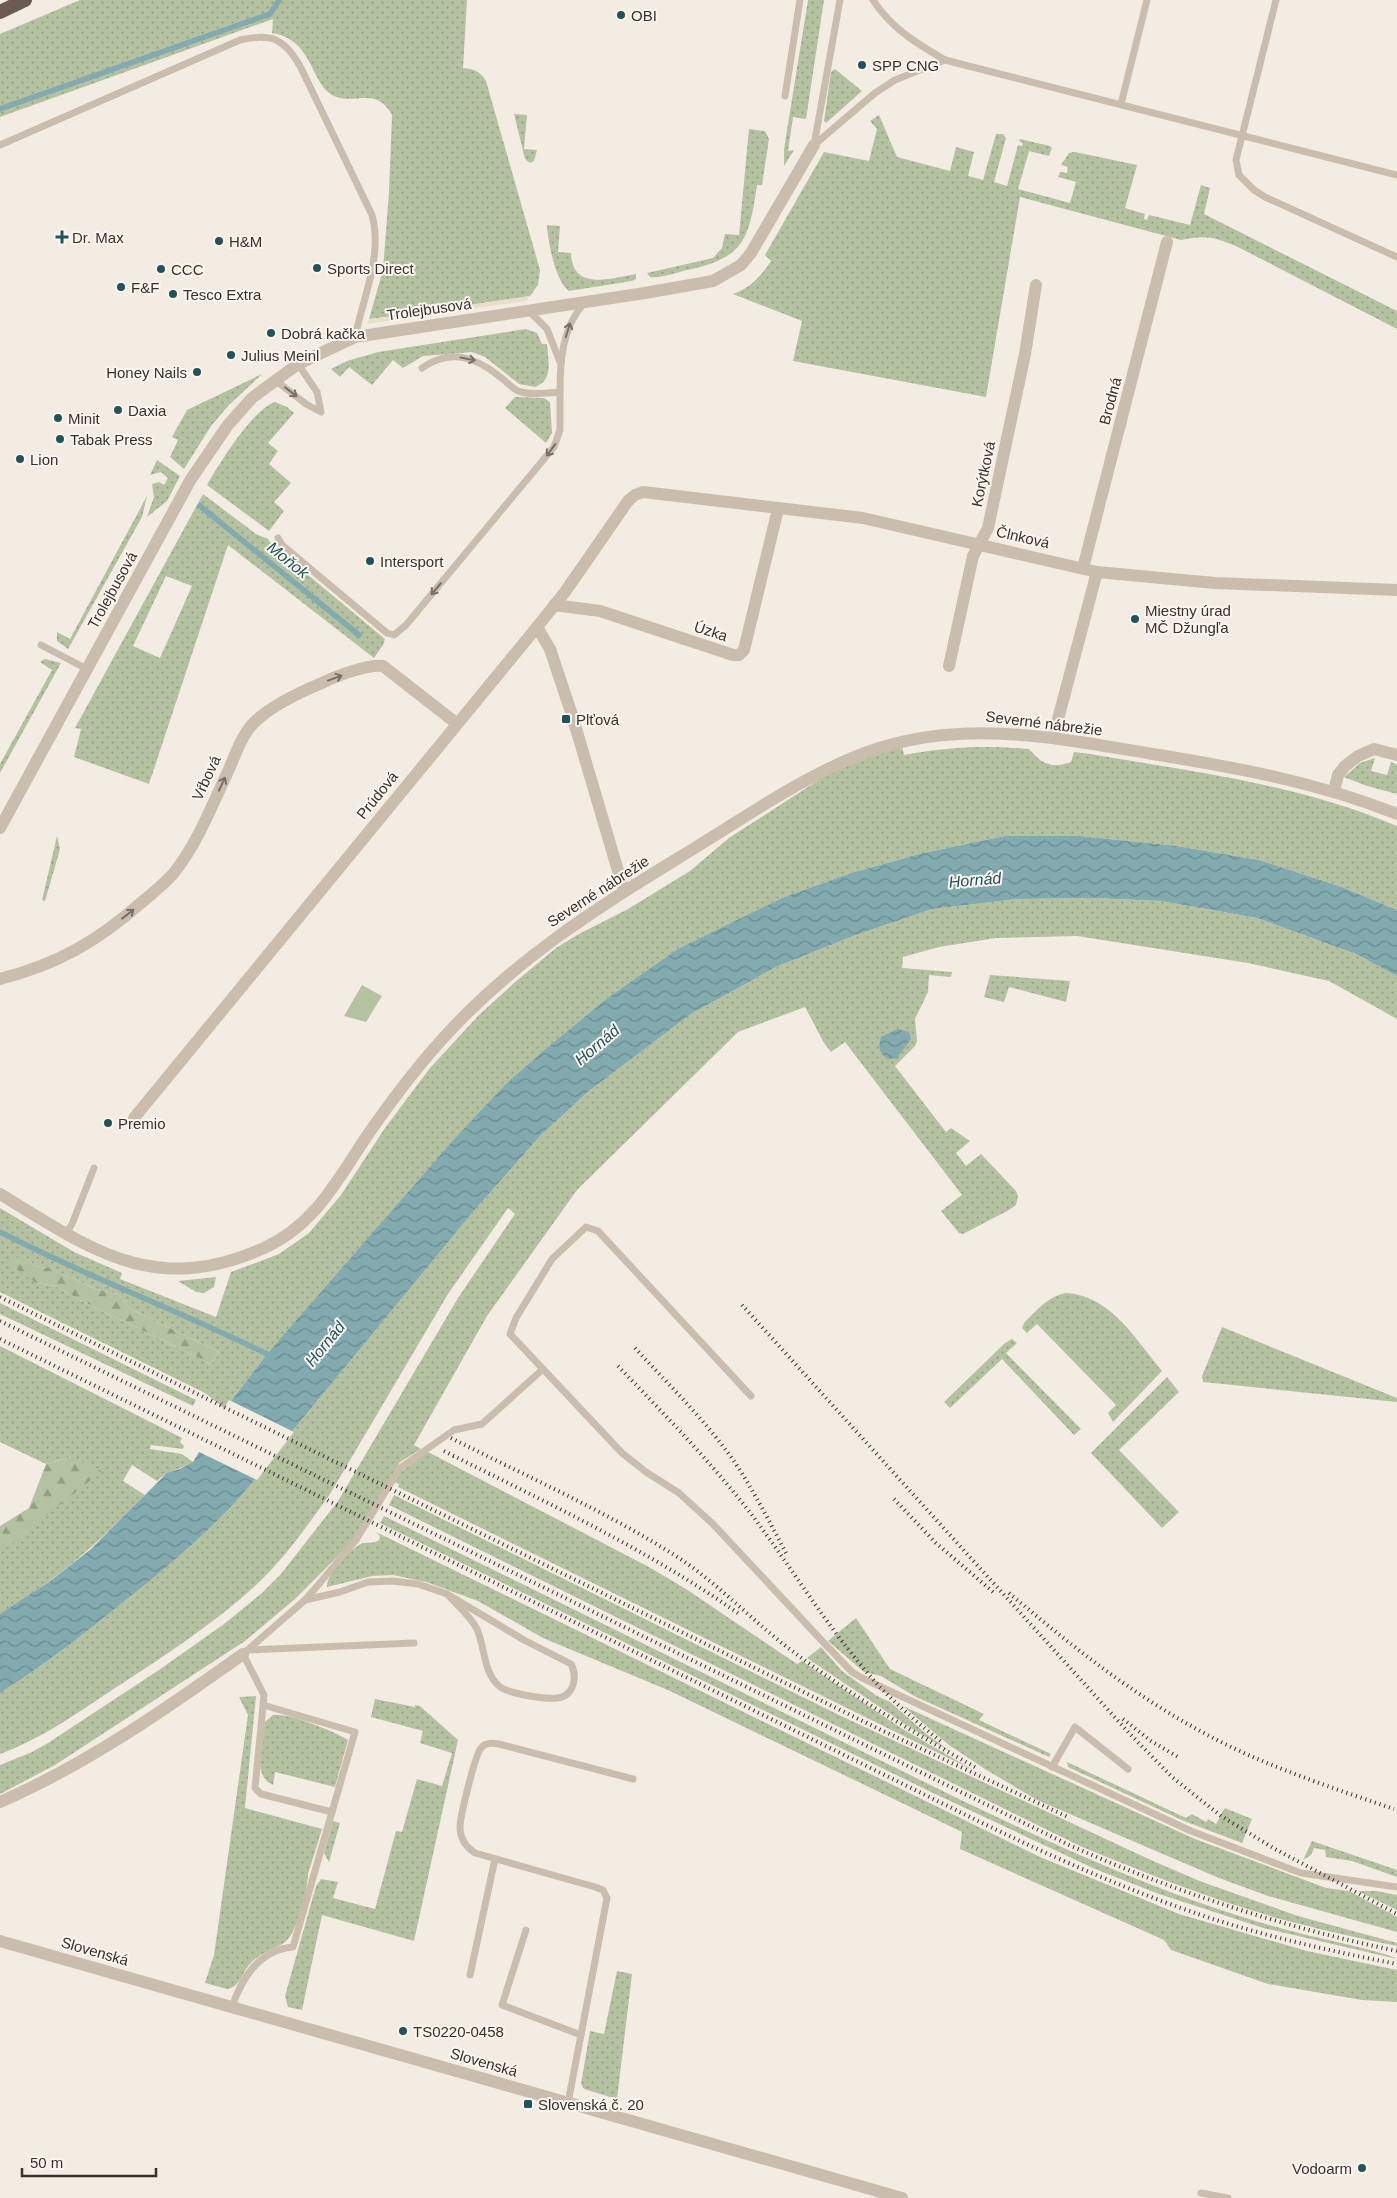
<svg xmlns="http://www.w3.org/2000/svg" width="1397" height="2198" viewBox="0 0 1397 2198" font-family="Arial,sans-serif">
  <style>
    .grass { fill: url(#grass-dots); fill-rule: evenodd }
    .forest { fill: url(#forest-firs) }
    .green { fill: #b5c2a2 }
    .plaza { fill: #eadeca }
    .water { fill: url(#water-waves) }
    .pier { fill: #f3ece2 }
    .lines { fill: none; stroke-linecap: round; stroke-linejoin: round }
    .stream { stroke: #82aaaf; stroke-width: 5.5 }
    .service { stroke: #cbbdae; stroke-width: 7 }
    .minor { stroke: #cbbdae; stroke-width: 12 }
    .trunk { stroke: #6b5b50; stroke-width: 14 }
    .rail { stroke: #3a312c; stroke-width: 4; stroke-dasharray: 1 4; stroke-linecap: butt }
    .oneway { stroke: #7b7066 }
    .poi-dot { fill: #22535b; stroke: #faf6ef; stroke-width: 2 }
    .labels { text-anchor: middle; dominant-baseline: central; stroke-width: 4; stroke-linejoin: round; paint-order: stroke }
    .poi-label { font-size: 15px; fill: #3a312c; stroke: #faf6ef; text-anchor: start }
    .street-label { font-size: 15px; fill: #3a312c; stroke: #faf6ef }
    .water-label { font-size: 16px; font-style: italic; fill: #22535b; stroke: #faf6ef }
  </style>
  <defs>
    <pattern id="grass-dots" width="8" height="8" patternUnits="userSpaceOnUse" patternTransform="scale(1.25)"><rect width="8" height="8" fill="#b5c2a2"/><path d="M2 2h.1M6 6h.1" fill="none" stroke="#949e84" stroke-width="1.8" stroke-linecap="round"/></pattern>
    <pattern id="forest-firs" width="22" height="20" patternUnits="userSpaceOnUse" patternTransform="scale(1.25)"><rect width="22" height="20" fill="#b5c2a2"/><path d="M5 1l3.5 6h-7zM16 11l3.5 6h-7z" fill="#949e84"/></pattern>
    <pattern id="water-waves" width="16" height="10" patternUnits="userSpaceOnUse" patternTransform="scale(1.25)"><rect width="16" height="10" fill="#82aaaf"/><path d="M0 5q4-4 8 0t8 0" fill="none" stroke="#6b8b8f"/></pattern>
  </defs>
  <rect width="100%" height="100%" fill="#f3ece2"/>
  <!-- grass -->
  <g class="grass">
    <path d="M80,0H467L463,68C474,69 480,71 486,81L540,270L538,285L530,296L416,313L415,307L402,309V315L369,319L383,270L389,192L392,115C376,87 358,104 337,97C310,89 316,40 272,33L273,19L0,117V34Z"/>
    <path d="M808,0H824L806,119L793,117L788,151L794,150L784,166V149Z"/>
    <path d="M835,69L862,91L826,123L824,121L831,72Z"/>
    <path d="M514,114L527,115L524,149L537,150L534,161L530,163L525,159Z"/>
    <path d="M879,115L897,157L950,171L956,147L974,152L968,176L983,180L996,134H1003L1006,138L994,182L1007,186L1018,145L1022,146L1023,143L1019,141L1020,139L1050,146L1052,148L1049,156L1029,151L1018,189L1070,203L1076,182L1058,177L1060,172L1067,173L1068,167L1061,165L1069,153L1075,152L1137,165L1125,208L1145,214L1144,219L1147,220L1149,215L1190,225L1201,185L1210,188L1204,214L1397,311V329L1238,247C1214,237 1207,235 1181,240L1020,197L986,397L793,361L802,321L733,294C751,288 761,276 771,261L765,255L824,152L869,161L877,129L870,121Z"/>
    <path d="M749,129L765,131L769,139L762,185H757C749,239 745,258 687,270C676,273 661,278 650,277L647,273L713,258L722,248L725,234L739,235Z"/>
    <path d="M547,225L560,226L558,252L571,253C572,292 612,278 636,274V279L632,281L569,291C555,281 548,241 547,225Z"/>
    <path d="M526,329L537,333L542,344H547C548,359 554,381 535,387L519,384L485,357L472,352L423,356L403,368L393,360L372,385L349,367L340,377L331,369L347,361L378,352Z"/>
    <path d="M262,374L229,405L211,426L184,469L170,457L178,440L172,437L187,410Z"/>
    <path d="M515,397L544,398L550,402L552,433L546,443L505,408Z"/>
    <path d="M275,402L287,407L294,413L268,443L278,451L269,464L291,483L274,502L284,511L269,531L207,485C219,464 252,410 275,402Z"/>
    <path d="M157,460L180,476L167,501L147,517L154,497L152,484L159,482L164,485L168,478L161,472L150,475Z"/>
    <path d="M203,494L256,534L268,539L272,545L385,639L383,645L374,658L228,545L149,784L74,757L81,729L75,728ZM166,576L192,586L160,658L133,646Z"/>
    <path d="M147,496L142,517L68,649L57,641V632L70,639Z"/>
    <path d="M45,659L61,663L0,773V764L52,670L40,662Z"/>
    <path d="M901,742L904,755C948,747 984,745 1029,749C1042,764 1051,769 1071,762L1074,752L1090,754C1194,772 1299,784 1397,826V910L1342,887L1259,860L1177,846L1080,836H1005L923,853L851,873L784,897L679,949L606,999L548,1047L267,1354L225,1409L205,1393L0,1292V1208L74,1252L122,1273L120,1279L216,1317L231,1272L279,1254L309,1233L341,1195L385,1128L430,1068L478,1016L514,983L556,948L577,935L628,909L690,871L729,838L851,759ZM24,1256L35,1266L49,1268L96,1289L118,1294L131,1309L219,1352L211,1364L80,1300L56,1286L36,1283Z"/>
    <path d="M1375,758L1371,771L1387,775L1391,762L1397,765V794L1367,786L1344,777L1360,763Z"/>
    <path d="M57,836L60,849L45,901L42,900Z"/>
    <path d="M1092,898L1161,901L1257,918L1356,954L1397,976V1019L1329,981L1248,963L1077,936L996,938L939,947L903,957L902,968L952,972L951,977L929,975L928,992L915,1019L917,1041L915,1046L895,1066L946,1132L951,1128L970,1141L956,1153L966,1166L981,1154L1016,1191L1018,1196L1016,1205L1009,1210L963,1234L959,1233L941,1211L962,1195L845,1042L831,1052L824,1043L805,1007L738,1032L577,1190L487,1316L414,1445L421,1449L400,1462L355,1537L337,1557L295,1599L245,1641L55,1765L0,1794V1765L32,1752L48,1743L159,1670L224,1624L262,1593L281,1574L338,1501L458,1298L515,1214L508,1208L448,1294L330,1494C307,1526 285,1558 256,1585C213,1625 161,1658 112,1690C76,1714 41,1739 0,1754V1693C43,1666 83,1635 122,1603C157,1576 191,1547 222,1516C246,1493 265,1466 285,1440L473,1212L541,1135L589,1091L691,1014L776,967L853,936L932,909L1019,899Z"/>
    <path d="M990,975L1070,981L1066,1002L1009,987L1004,1002L984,997Z"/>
    <path d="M216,1277L214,1287L204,1293L196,1292L178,1281Z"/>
    <path d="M1067,1293C1111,1296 1136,1340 1162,1371L1113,1422L1108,1413L1116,1405L1037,1324L1027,1333L1022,1328L1024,1323C1036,1311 1049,1295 1067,1293Z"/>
    <path d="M0,1303L196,1400L193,1406L0,1314Z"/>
    <path d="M1222,1327L1397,1398V1402L1203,1382L1202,1376Z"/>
    <path d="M1012,1339L1017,1343L1006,1353L1081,1429L1074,1435L1002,1359L950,1408L944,1402L1005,1343Z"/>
    <path d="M0,1346L182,1438L180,1442L184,1446L183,1449L151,1445L150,1449L182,1454L193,1462C181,1469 168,1471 157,1481L132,1465L123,1481L145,1495C102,1540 55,1582 0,1614V1553L71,1457L46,1464L0,1442Z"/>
    <path d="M1167,1377L1179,1392L1119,1450L1179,1512L1162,1528L1091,1453Z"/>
    <path d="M428,1452L649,1567L686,1589L797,1664L802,1661L901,1728L975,1771L398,1487L399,1484L394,1482L399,1473Z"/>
    <path d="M394,1495L841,1716L1153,1861L1202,1882L1298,1916L1397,1943V1946C1363,1939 1330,1932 1296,1923C1222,1904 1151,1875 1080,1846L389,1505Z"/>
    <path d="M384,1516L961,1800C1072,1853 1183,1904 1303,1934C1318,1938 1390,1953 1397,1959L1263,1928L1159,1894L1095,1869L931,1792L380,1523Z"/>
    <path d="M376,1532L1040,1857L1179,1914L1307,1951L1397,1970V2002L1362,2000L1268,1984L1171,1950L1164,1940L960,1849L962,1832L670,1691L543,1638L478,1601L426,1582L393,1575L372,1576L327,1587C326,1575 351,1547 363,1543C369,1542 374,1544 379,1540L380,1536Z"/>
    <path d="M856,1618L890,1669L984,1714L979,1720L1051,1754L1049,1757L914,1696L881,1676L864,1672L828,1641Z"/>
    <path d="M821,1647L842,1671L877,1696L890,1702L924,1732L951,1752L911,1728L807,1658Z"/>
    <path d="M256,1696L245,1808L322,1829L308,1874C308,1888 297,1934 285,1942C273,1950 259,1953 249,1965C242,1973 240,1987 227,1989L205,1983L214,1955L248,1715L239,1697Z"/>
    <path d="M375,1699L415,1707V1705L420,1706L458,1740L414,1941L322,1915L302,2010L288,2007L285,1996L316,1886L321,1879L338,1882L333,1898L375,1909L396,1831L402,1832L417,1779L442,1786L452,1753L420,1743L423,1731L371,1717Z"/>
    <path d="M903,1706L1195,1839L1326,1888L1349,1891L1397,1917V1932L1268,1896L1219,1878L1037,1800L985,1769L949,1745Z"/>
    <path d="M273,1715C290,1713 333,1731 348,1740L335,1787L275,1772L273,1785C252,1776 262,1745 264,1727L265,1722Z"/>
    <path d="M1067,1762L1186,1818L1192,1814L1206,1822L1208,1819L1216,1824L1225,1808L1252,1819L1242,1843L1184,1821L1068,1767Z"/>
    <path d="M333,1821L340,1823L329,1862L324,1853Z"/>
    <path d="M1312,1841L1397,1870V1877L1352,1861L1326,1857L1325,1850L1314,1848L1311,1855L1303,1860Z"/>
    <path d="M1358,1891H1376L1397,1895V1910Z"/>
    <path d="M617,1971L632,1974L617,2099L584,2089L581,2084L590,2031L604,2034Z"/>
  </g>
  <!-- forest -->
  <g class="forest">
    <path d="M24,1256L35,1266L49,1268L96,1289L118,1294L131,1309L219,1352L211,1364L80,1300L56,1286L36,1283L5,1261Z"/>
    <path d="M71,1457L102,1471L0,1553V1526L29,1508L46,1464Z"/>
  </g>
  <!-- green -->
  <path class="green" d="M362,985L382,996L366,1022L344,1016Z"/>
  <!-- plaza -->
  <path class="plaza" d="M530,296L526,301L367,324L369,319L402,315V309L415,307L417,313Z"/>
  <!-- water -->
  <g class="water">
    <path d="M1005,836H1080L1177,846L1259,860L1342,887L1397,910V976L1356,954L1257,918L1161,901L1092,898L1019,899L932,909L853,936L776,967L691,1014L589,1091L541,1135L473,1212L285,1440C265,1466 246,1493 222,1516C191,1547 157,1576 122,1603C83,1635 43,1666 0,1693V1614L49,1582L91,1549L167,1473L180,1469L193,1462L225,1409L267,1354L457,1136L505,1085L548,1047L606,999L678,949L784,897L851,873L923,853Z"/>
    <path d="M898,1029L909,1032L911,1039L897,1058L889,1059C879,1055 878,1047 881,1037Z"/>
  </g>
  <!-- pier -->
  <path class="pier" d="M229,1400L294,1432L257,1480L197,1451Z"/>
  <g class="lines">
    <!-- stream -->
    <g class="stream">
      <path d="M0,109L270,14L279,0"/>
      <path d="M200,506L359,635"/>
      <path d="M0,1232C89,1278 183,1312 273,1357"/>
    </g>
    <!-- service -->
    <g class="service">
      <path d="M873,0C891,28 916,43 945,60"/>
      <path d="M1276,0L1236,160L1239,175L1254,190L1265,197L1397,257"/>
      <path d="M785,96L800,0"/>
      <path d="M1121,104L1147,0"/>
      <path d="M0,145L240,40C271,33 284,38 300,66L372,215C383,255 363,298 355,337"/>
      <path d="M814,145L875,93L895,80L945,60L1397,175"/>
      <path d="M814,145L840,0"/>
      <path d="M529,311L547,329L560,362"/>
      <path d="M275,380L306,404L321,412L317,392L298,364"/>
      <path d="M560,392C560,361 562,328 584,303"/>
      <path d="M278,538L282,545L387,633L394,635L406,625L554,447L560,430V392C548,393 533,395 521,392C513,390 506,381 499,376C475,357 450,348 422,368"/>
      <path d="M41,645L87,669"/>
      <path d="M66,1234L72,1224L94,1168"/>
      <path d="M751,1396L598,1231L586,1227L552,1259L516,1318L510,1334L622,1453L646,1472L679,1493L713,1524L825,1644L852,1672L862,1678L1191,1831L1301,1873L1397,1887"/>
      <path d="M305,1600L340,1592L368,1582L393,1581L418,1584L447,1594L524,1640L571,1664C577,1675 575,1692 562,1697C551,1701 508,1694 499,1686C483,1672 485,1647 477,1629C470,1616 457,1605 447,1594"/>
      <path d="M249,1650L414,1643"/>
      <path d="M263,1705L355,1732L332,1812L261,1794L255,1788L264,1695L243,1654L305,1600L319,1584L356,1540L400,1468L454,1430L482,1424L543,1369"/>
      <path d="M1052,1767L1075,1727L1128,1769"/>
      <path d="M526,1930L502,2005L581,2035"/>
      <path d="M470,1975L495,1859"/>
      <path d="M232,2007C242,1977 259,1950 293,1947L332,1812"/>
      <path d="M568,2103L607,1898L603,1890L595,1887L475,1853C466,1847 460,1838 460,1827C460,1817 475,1755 481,1748C486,1742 493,1743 499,1744L633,1779"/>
      <path d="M1201,2193L1228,2198"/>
    </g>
    <!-- minor -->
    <g class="minor">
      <path d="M1083,568L1167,242"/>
      <path d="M554,605L600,611L733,655H739L744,650L778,509"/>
      <path d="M537,627L550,649L572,715L624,891"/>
      <path d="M949,666L973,556L988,528L1025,354L1036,285"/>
      <path d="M1053,738L1097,572"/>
      <path d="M1334,791L1338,775L1345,766L1358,756L1374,749L1397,755"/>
      <path d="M0,828L191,479L228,425L252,398L298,364L355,337L645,293L713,281L741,265L751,253L814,145"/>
      <path d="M0,979C58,964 98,941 142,902C153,893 164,884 173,874C198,843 213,803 230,767C237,750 244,730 259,718C277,703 300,692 322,683C336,676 368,664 383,666L456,723"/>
      <path d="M134,1118L537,627L565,592L628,501L635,495L643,492L863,518L1097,572L1215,583L1397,590"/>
      <path d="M0,1194C92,1250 154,1297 264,1248C320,1223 342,1170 376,1123C398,1092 421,1062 447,1034C514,961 596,908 680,857C742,820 810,770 879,748C972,719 1060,739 1153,754C1238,768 1317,782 1397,814"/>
      <path d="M0,1802C87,1764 166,1709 243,1654"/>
      <path d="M0,1941L902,2198"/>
    </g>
    <!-- trunk -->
    <path class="trunk" d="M0,12L25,0"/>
    <!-- rail -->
    <g class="rail">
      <path d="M0,1297L881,1730L1070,1818"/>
      <path d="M742,1305L1129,1733L1172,1777L1221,1816L1275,1849L1397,1914"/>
      <path d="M0,1321L1069,1845C1175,1892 1283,1927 1397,1951"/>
      <path d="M0,1339L974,1819C1052,1857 1131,1892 1213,1919C1273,1938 1335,1952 1397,1964"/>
      <path d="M635,1348C668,1384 703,1418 731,1457C752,1487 769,1521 786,1553"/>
      <path d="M618,1366C664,1414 711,1462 752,1515C794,1571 831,1633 878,1685C898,1706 920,1725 943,1743"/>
      <path d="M451,1438C526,1476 605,1511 676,1556C713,1580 744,1612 778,1640C839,1688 907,1729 975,1767"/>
      <path d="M444,1451C545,1502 647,1549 739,1614"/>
      <path d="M894,1499L936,1543L993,1592"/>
      <path d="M1009,1593C1082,1655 1156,1713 1244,1753C1293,1775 1344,1792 1394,1809"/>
      <path d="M1123,1719L1151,1741L1178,1757"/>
    </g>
  </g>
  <!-- one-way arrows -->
  <defs><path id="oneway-shaft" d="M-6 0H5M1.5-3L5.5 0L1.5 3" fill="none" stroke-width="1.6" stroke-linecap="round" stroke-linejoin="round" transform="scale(1.25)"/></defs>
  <g class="oneway">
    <use href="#oneway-shaft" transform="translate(568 330) rotate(-73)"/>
    <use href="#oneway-shaft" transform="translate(468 359) rotate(11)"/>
    <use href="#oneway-shaft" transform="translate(291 392) rotate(38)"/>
    <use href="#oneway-shaft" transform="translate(551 450) rotate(126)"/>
    <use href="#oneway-shaft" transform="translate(436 589) rotate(130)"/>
    <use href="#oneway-shaft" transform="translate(335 678) rotate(-20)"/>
    <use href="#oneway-shaft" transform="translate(222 784) rotate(-65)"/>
    <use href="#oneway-shaft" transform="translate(128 914) rotate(-38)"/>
  </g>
  <!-- markers -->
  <g class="poi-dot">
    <circle cx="621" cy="15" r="5"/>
    <circle cx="862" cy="65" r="5"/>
    <path d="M59.5 229.5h5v5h5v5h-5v5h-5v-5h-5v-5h5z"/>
    <circle cx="219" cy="241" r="5"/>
    <circle cx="317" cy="268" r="5"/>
    <circle cx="161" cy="269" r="5"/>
    <circle cx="121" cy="287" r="5"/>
    <circle cx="173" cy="294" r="5"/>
    <circle cx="271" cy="333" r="5"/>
    <circle cx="231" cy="355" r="5"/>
    <circle cx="197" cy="372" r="5"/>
    <circle cx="118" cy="410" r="5"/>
    <circle cx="58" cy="418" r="5"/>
    <circle cx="60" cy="439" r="5"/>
    <circle cx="20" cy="459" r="5"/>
    <circle cx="370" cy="561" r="5"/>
    <circle cx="1135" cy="619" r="5"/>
    <rect x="561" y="714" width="10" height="10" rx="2.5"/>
    <circle cx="108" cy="1123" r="5"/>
    <circle cx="403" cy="2031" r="5"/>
    <rect x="523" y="2099" width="10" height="10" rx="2.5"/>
    <circle cx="1362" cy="2168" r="5"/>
  </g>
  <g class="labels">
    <!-- poi labels -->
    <g class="poi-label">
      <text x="631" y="15">OBI</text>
      <text x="872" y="65">SPP CNG</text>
      <text x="72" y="237">Dr. Max</text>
      <text x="229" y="241">H&amp;M</text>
      <text x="327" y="268">Sports Direct</text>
      <text x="171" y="269">CCC</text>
      <text x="131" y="287">F&amp;F</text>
      <text x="183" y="294">Tesco Extra</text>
      <text x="281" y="333">Dobrá kačka</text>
      <text x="241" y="355">Julius Meinl</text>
      <text x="187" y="372" text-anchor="end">Honey Nails</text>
      <text x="128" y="410">Daxia</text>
      <text x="68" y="418">Minit</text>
      <text x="70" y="439">Tabak Press</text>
      <text x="30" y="459">Lion</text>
      <text x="380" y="561">Intersport</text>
      <text x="1145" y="610">Miestny úrad<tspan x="1145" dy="17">MČ Džungľa</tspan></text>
      <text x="576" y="719">Plťová</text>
      <text x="118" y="1123">Premio</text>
      <text x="413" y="2031">TS0220-0458</text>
      <text x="538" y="2104">Slovenská č. 20</text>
      <text x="1352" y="2168" text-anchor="end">Vodoarm</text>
    </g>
    <!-- street labels -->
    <g class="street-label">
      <text transform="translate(429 309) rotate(-8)">Trolejbusová</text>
      <text transform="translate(1110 401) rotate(-75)">Brodná</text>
      <text transform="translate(983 474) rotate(-78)">Korýtková</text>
      <text transform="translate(1023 537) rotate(13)">Člnková</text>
      <text transform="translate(112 590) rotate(-61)">Trolejbusová</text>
      <text transform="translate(711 631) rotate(18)">Úzka</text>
      <text transform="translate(1044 723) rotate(7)">Severné nábrežie</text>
      <text transform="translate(206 778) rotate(-65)">Vŕbová</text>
      <text transform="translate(377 795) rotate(-51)">Prúdová</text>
      <text transform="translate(598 891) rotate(-33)">Severné nábrežie</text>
      <text transform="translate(95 1951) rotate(16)">Slovenská</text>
      <text transform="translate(484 2062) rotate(16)">Slovenská</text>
    </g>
    <!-- water labels -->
    <g class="water-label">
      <text transform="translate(288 560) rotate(39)">Moňok</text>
      <text transform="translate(975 880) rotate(-5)">Hornád</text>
      <text transform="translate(597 1045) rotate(-40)">Hornád</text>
      <text transform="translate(325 1344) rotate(-51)">Hornád</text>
    </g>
  </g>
  <!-- scale -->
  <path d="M22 2168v8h134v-8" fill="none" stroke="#3a312c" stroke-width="2.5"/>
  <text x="30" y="2168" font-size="15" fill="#3a312c" stroke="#faf6ef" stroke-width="4" paint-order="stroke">50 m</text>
</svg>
